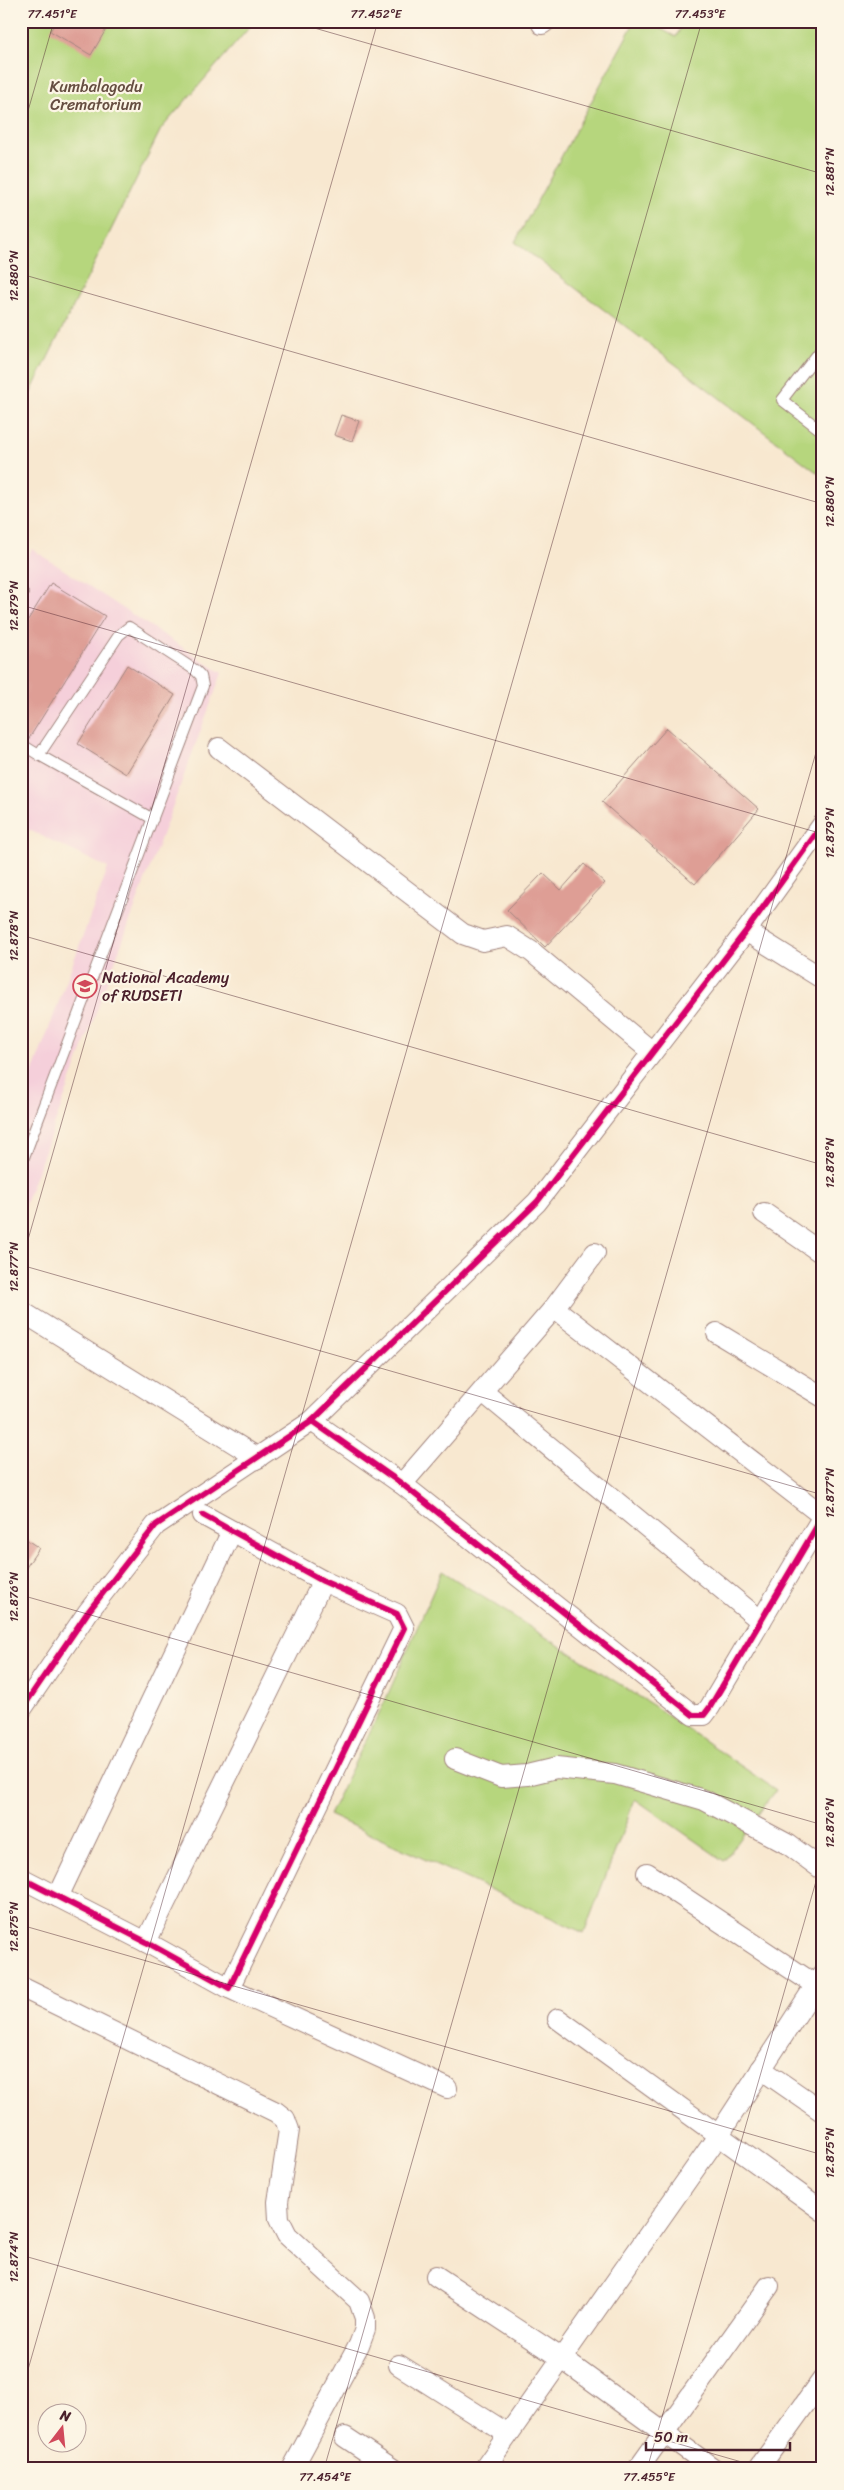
<svg xmlns="http://www.w3.org/2000/svg" width="844" height="2490" viewBox="0 0 844 2490" font-family="Sriracha,sans-serif">
  <style>
    .built { fill: #f5cfda }
    .green { fill: #b6d67d; stroke: #807a54 }
    .building { fill: #de9e95 }
    .lines { fill: none; stroke-linecap: round; stroke-linejoin: round }
    .lane-casing { stroke: #a1847e; stroke-width: 12 }
    .street-casing { stroke: #a1847e; stroke-width: 22 }
    .lane { stroke: #fff; stroke-width: 10 }
    .street { stroke: #fff; stroke-width: 20 }
    .cycleway-casing { stroke: #fcf5e5; stroke-width: 9 }
    .cycleway { stroke: #d6006c; stroke-width: 6 }
    .ticks { fill: none; stroke: #4a1f2b; stroke-width: 1; stroke-opacity: 0.45 }
    .labels { text-anchor: middle; dominant-baseline: central; stroke-width: 4.5; stroke-linejoin: round; paint-order: stroke }
    .park-label { font-size: 16px; fill: #654d40; stroke: #fcf5e5 }
    .poi-label { font-size: 16px; fill: #4a1f2b; stroke: #fcf5e5; text-anchor: start }
    .neatline { fill: none; stroke: #4a1f2b; stroke-width: 2 }
    .ticks-label { font-size: 12px; text-anchor: middle; fill: #4a1f2b }
  </style>
  <rect width="100%" height="100%" fill="#fcf5e5"/>
  <filter id="ink" filterUnits="userSpaceOnUse"><feTurbulence type="fractalNoise" baseFrequency=".02" numOctaves="2"/><feDisplacementMap in="SourceGraphic" scale="10" xChannelSelector="R" yChannelSelector="G"/><feConvolveMatrix kernelMatrix="1 2 1 2 8 2 1 2 1" color-interpolation-filters="sRGB"/></filter>
  <filter id="wash" filterUnits="userSpaceOnUse"><feTurbulence type="fractalNoise" baseFrequency=".0096" numOctaves="4" result="noise"/><feDisplacementMap in="SourceGraphic" scale="20" xChannelSelector="R" yChannelSelector="G"/><feGaussianBlur stdDeviation="1.12" result="paint"/><feColorMatrix in="noise" values="0 0 0 0 0 0 0 0 0 0 0 0 0 0 0 0 0 1.4 0 .05"/><feComposite in="paint" operator="in"/></filter>
  <g filter="url(#wash)">
    <rect width="100%" height="100%" fill="#f8e8d0"/>
    <!-- built -->
    <path class="built" d="M32,549L222,673L21,1215V1104L108,868L21,826V567Z"/>
    <!-- green -->
    <g class="green">
      <path d="M21,21H255L161,129L21,412Z"/>
      <path d="M635,21H646L676,37L684,21H823V477L515,242Z"/>
      <path d="M442,1571L654,1706L776,1790L724,1861L635,1799L584,1933L329,1815L385,1701Z"/>
    </g>
    <g id="blocks">
      <!-- building -->
      <g class="building">
        <path d="M56,21H111L91,55L50,31Z"/>
        <path d="M341,415L359,421L352,441L334,435Z"/>
        <path d="M51,583L105,616L28,740L21,737V631Z"/>
        <path d="M127,665L175,695L126,774L78,744Z"/>
        <path d="M667,728L759,809L695,884L602,802Z"/>
        <path d="M584,864L605,883L545,947L507,910L543,873L561,890Z"/>
        <path d="M21,1536L39,1548L21,1575Z"/>
      </g>
    </g>
  </g>
  <g filter="url(#ink)">
    <use href="#blocks" fill-opacity="0" stroke="#a1847e" stroke-width="1"/>
    <g class="lines">
      <!-- lane casing -->
      <g class="lane-casing">
        <g id="lane">
          <path d="M823,347L782,400L823,432"/>
          <path d="M21,595L23,593"/>
          <path d="M21,744L39,755"/>
          <path d="M21,1165L203,686L201,676L195,670L129,627L119,635L39,755L153,819"/>
        </g>
      </g>
      <!-- street casing -->
      <g class="street-casing">
        <g id="street">
          <path d="M543,21L542,24L546,21"/>
          <path d="M219,748L463,934L483,941L507,936L532,952L652,1052"/>
          <path d="M746,931L823,979"/>
          <path d="M764,1213L823,1254"/>
          <path d="M554,1308L823,1516"/>
          <path d="M21,1311L258,1458"/>
          <path d="M717,1333L823,1397"/>
          <path d="M483,1392L761,1621"/>
          <path d="M312,1421L402,1484L693,1715H704L710,1707L823,1516"/>
          <path d="M402,1484L554,1308L595,1253"/>
          <path d="M21,1710L88,1612L156,1525L312,1421L537,1202L746,931L823,824"/>
          <path d="M455,1759L501,1777L527,1775L556,1768L615,1774L704,1800L789,1845L823,1870"/>
          <path d="M647,1873L823,1990"/>
          <path d="M21,1878L146,1942L229,1988L404,1628L397,1614L323,1581L203,1515"/>
          <path d="M58,1897L232,1531"/>
          <path d="M146,1942L323,1581"/>
          <path d="M21,1987L276,2112L285,2119L289,2130L278,2202L279,2219L287,2235L359,2301L365,2318V2329L359,2345L292,2469"/>
          <path d="M229,1988L447,2088"/>
          <path d="M558,2019L823,2211"/>
          <path d="M761,2069L823,2112"/>
          <path d="M436,2276L561,2358L714,2469"/>
          <path d="M399,2365L508,2434"/>
          <path d="M345,2437L393,2469"/>
          <path d="M484,2469L718,2136L823,1974"/>
          <path d="M638,2469L769,2286"/>
          <path d="M758,2469L823,2379"/>
        </g>
      </g>
      <!-- lane -->
      <use href="#lane" class="lane"/>
      <!-- street -->
      <use href="#street" class="street"/>
      <!-- cycleway casing -->
      <g class="cycleway-casing">
        <g id="cycleway">
          <path d="M312,1421L402,1484L693,1715H704L710,1707L823,1516"/>
          <path d="M21,1710L88,1612L156,1525L312,1421L537,1202L746,931L823,824"/>
          <path d="M21,1878L146,1942L229,1988L404,1628L397,1614L323,1581L203,1515"/>
        </g>
      </g>
      <!-- cycleway -->
      <use href="#cycleway" class="cycleway"/>
    </g>
  </g>
  <!-- ticks -->
  <path class="ticks" d="M290,21L823,174M21,135L54,21M21,274L823,504M21,605L823,834M21,935L823,1165M21,1264L378,21M21,1265L823,1495M21,1595L823,1825M21,1925L823,2155M21,2255L766,2469M21,2394L702,21M324,2469L823,728M647,2469L823,1857"/>
  <!-- icons -->
  <defs>
    <g id="university-ring" transform="scale(1.25)"><circle r="9.5" fill="#fcf5e5" stroke="#d1495b" stroke-width="1.5"/><path d="M0-5L7-2L0 1L-7-2ZM-4 1L0 2.5L4 1V4Q0 6-4 4Z" fill="#d1495b"/></g>
  </defs>
  <g fill-rule="evenodd">
    <use href="#university-ring" x="85" y="986"/>
  </g>
  <g class="labels">
    <!-- park labels -->
    <g class="park-label">
      <text x="96" y="86">Kumbalagodu<tspan x="96" dy="18">Crematorium</tspan></text>
    </g>
    <!-- poi labels -->
    <g class="poi-label">
      <text x="102" y="977">National Academy<tspan x="102" dy="18">of RUDSETI</tspan></text>
    </g>
  </g>
  <!-- margin -->
  <rect width="844" height="2490" fill="none" stroke="#fcf5e5" stroke-width="55"/>
  <!-- north arrow -->
  <g transform="translate(62 2428) rotate(16)"><circle r="24" fill="#fcf5e5" stroke="#b59f9b"/>
  <path d="M0-4L9 19L0 12L-9 19Z" fill="#d1495b"/>
  <text y="-8" font-size="14" font-weight="bold" text-anchor="middle" fill="#4a1f2b">N</text>
  </g>
  <!-- scale -->
  <path d="M646 2442v8h144v-8" fill="none" stroke="#4a1f2b" stroke-width="2.5"/>
  <text x="654" y="2442" font-size="15" fill="#4a1f2b" stroke="#fcf5e5" stroke-width="4" paint-order="stroke">50 m</text>
  <rect x="28" y="28" width="788" height="2434" class="neatline"/>
  <g class="ticks-label">
    <text x="52" y="18">77.451°E</text>
    <text x="376" y="18">77.452°E</text>
    <text x="700" y="18">77.453°E</text>
    <text transform="translate(830 172) rotate(-90)" y="4">12.881°N</text>
    <text transform="translate(14 276) rotate(-90)" y="4">12.880°N</text>
    <text transform="translate(830 502) rotate(-90)" y="4">12.880°N</text>
    <text transform="translate(14 606) rotate(-90)" y="4">12.879°N</text>
    <text transform="translate(830 833) rotate(-90)" y="4">12.879°N</text>
    <text transform="translate(14 936) rotate(-90)" y="4">12.878°N</text>
    <text transform="translate(830 1163) rotate(-90)" y="4">12.878°N</text>
    <text transform="translate(14 1267) rotate(-90)" y="4">12.877°N</text>
    <text transform="translate(830 1493) rotate(-90)" y="4">12.877°N</text>
    <text transform="translate(14 1597) rotate(-90)" y="4">12.876°N</text>
    <text transform="translate(830 1823) rotate(-90)" y="4">12.876°N</text>
    <text transform="translate(14 1927) rotate(-90)" y="4">12.875°N</text>
    <text transform="translate(830 2153) rotate(-90)" y="4">12.875°N</text>
    <text transform="translate(14 2257) rotate(-90)" y="4">12.874°N</text>
    <text x="325" y="2481">77.454°E</text>
    <text x="649" y="2481">77.455°E</text>
  </g>
</svg>
